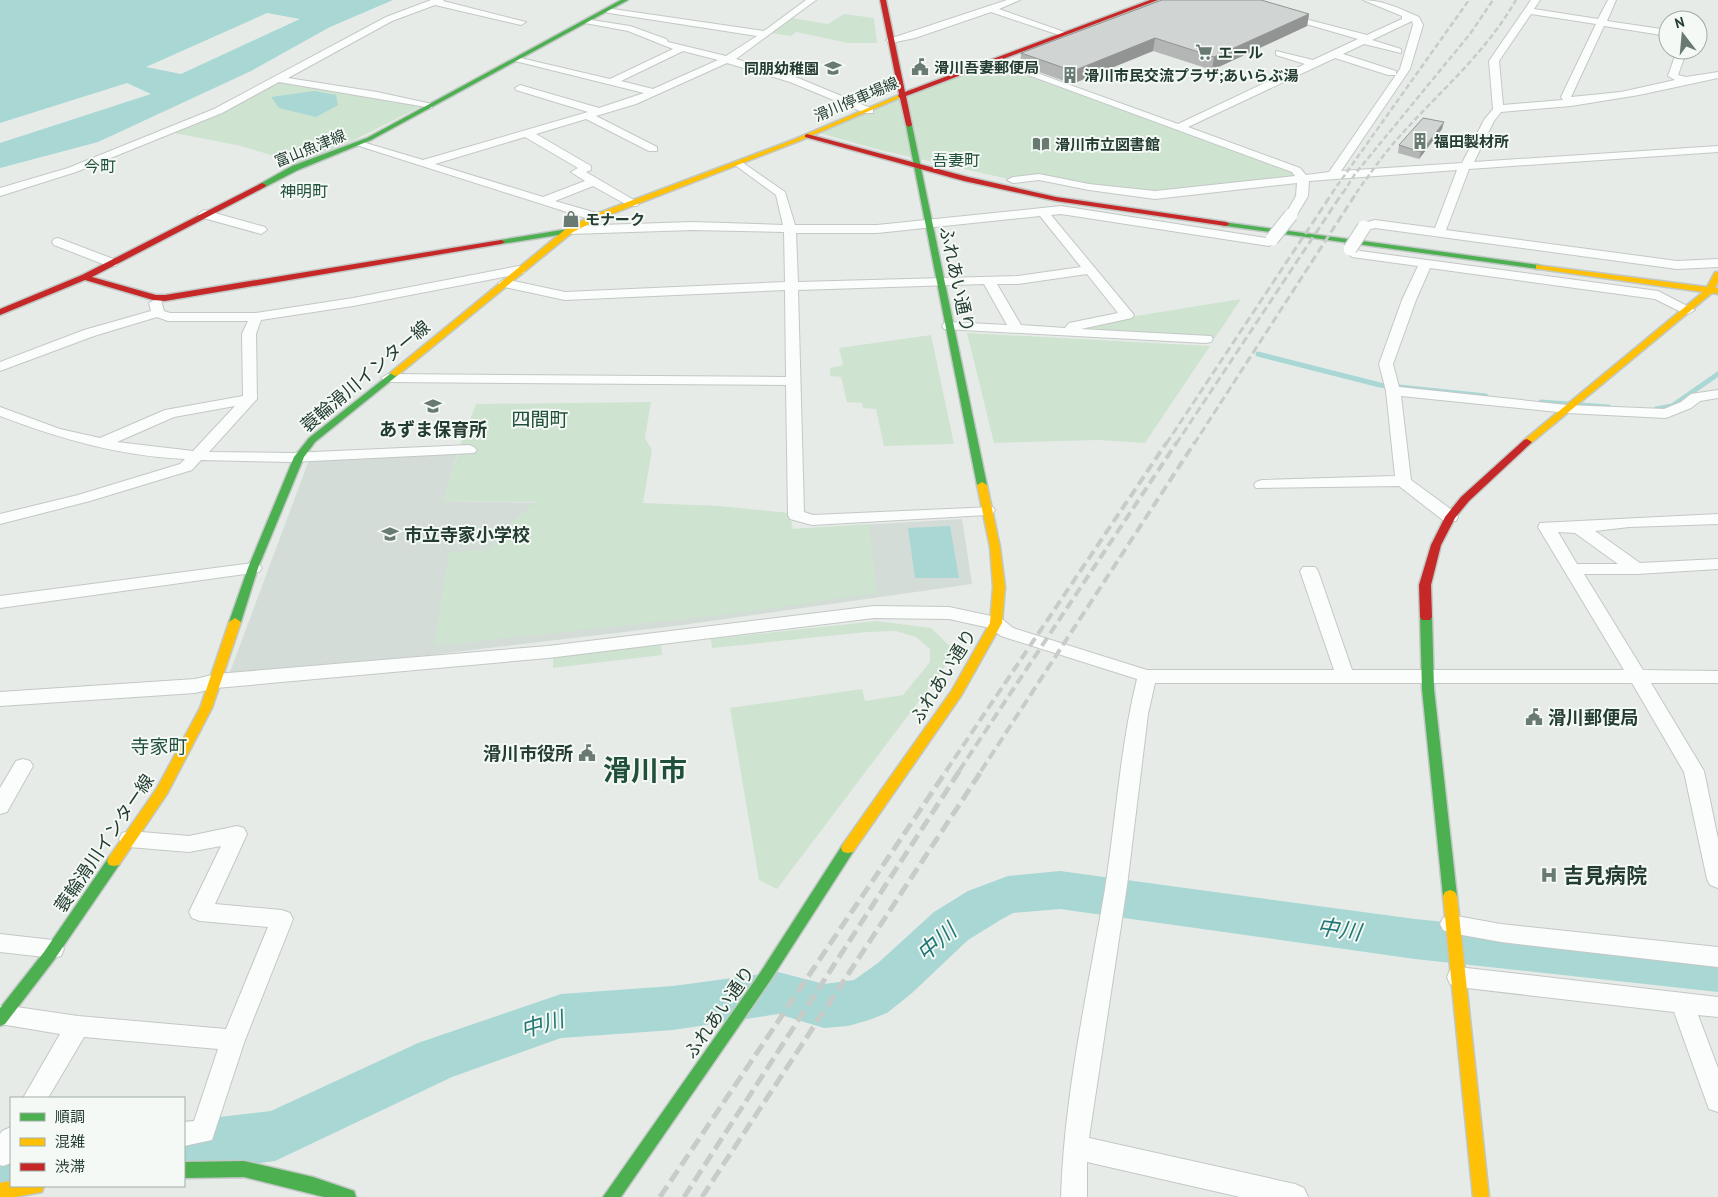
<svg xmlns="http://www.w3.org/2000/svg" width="1718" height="1197" viewBox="0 0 1718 1197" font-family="'PT Sans','Noto Sans JP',sans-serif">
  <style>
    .built { fill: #d4dcd7 }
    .green { fill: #cfe3d1 }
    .water { fill: #a8d7d4 }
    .pier { fill: #e6ebe8 }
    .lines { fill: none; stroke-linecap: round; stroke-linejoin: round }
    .stream { stroke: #a8d7d4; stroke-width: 5 }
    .river { fill: #a8d7d4; fill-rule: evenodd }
    .street-casing { stroke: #c3c8c5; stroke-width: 2 }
    .fast-casing { stroke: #c1c8c5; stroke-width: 3 }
    .slow-casing { stroke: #c1c8c5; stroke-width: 3 }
    .jam-casing { stroke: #c1c8c5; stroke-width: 3 }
    .street { fill: #fbfcfc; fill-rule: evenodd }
    .fast { fill: #4caf50; fill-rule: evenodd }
    .slow { fill: #ffc107; fill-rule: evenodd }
    .jam { fill: #c62828; fill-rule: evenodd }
    .rail-far3 { stroke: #c7ccc9; stroke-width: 2.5; stroke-dasharray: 5.5 3; stroke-linecap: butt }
    .rail-far2 { stroke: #c7ccc9; stroke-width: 3; stroke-dasharray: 8 4; stroke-linecap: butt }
    .rail-far1 { stroke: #c7ccc9; stroke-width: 4; stroke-dasharray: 10 5; stroke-linecap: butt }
    .rail { stroke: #c7ccc9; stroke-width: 5; stroke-dasharray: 13 6; stroke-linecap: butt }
    .street-bridge-casing { stroke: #c3c8c5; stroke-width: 15; stroke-linecap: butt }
    .street-bridge { stroke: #fbfcfc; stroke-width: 13 }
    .wall { fill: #b3b6b5 }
    .shaded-wall { fill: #929493 }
    .building { fill: #d0d4d2; stroke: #929493 }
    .labels { text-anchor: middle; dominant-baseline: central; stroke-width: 4; stroke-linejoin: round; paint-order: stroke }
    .far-poi-label { font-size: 15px; font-weight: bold; fill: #243d31; stroke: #f4f9f5; text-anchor: start }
    .far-street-label { font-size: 15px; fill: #243d31; stroke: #f4f9f5 }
    .far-neighbourhood-label { font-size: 16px; fill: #204f3a; stroke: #f4f9f5 }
    .street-label { font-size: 18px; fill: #243d31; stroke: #f4f9f5 }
    .poi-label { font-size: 18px; font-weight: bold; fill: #243d31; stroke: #f4f9f5; text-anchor: start }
    .neighbourhood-label { font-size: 19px; fill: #204f3a; stroke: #f4f9f5 }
    .near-poi-label { font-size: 21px; font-weight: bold; fill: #243d31; stroke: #f4f9f5; text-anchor: start }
    .near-water-label { font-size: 22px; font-style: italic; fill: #207774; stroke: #f4f9f5 }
    .town-label { font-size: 28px; font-weight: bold; fill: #204f3a; stroke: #f4f9f5 }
  </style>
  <rect width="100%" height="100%" fill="#e6ebe8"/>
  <!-- built -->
  <path class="built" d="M457,454L444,501L719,506L793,529L962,519L972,584L675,626L420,656L230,672L309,460Z"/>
  <!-- green -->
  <g class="green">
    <path d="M844,14L874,18L877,43H848L796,32L791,36L770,33L791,18L828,24Z"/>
    <path d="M995,61L1282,164L1303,178L1155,195L1039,177L1013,180L880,150L816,132Z"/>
    <path d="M280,81L398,101L420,107L354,140L299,163L237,145L174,133L219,115Z"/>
    <path d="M1241,299L1215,338L1082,331L1083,327L1099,322Z"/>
    <path d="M967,333L1210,346L1145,443L1099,440L994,443Z"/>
    <path d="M931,335L954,444L884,446L876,409L863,408L862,403L847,402L841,377L830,376V368L843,365L839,348Z"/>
    <path d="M651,402L645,438L652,450L643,503L719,506L789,513L793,529L869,524L877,593L740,613L434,646L449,552L492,549L497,529H504L535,502L443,501L461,443L476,404Z"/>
    <path d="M877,621L931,628L954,650L944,668L777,889L759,880L730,708L862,689L865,701L903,695L930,662V649L916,637L896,631L867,632L712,648L711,639Z"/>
    <path d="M661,645L662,655L553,668V657Z"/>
  </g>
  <!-- water -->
  <g class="water">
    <path d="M0,0H393L330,27L251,71L98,142L0,168Z"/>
    <path d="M314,91L336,95L338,105L316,117L279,108L271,97Z"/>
    <path d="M950,526L959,578H915L908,528Z"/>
  </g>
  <!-- pier -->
  <g class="pier">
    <path d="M267,13L300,19L181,74L146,67Z"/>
    <path d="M127,83L151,94L0,143V123Z"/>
  </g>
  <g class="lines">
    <!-- stream -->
    <g class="stream">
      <path d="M1258,354L1380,385L1486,396"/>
      <path d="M1541,402L1608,407"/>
      <path d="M1656,409L1672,406L1718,374"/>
    </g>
    <!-- river -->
    <g class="river">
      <path d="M1060,871L1415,919L1718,950V992L1415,959L1060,909L1013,913L1002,919L968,940L912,993L887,1013L869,1020L848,1026L824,1028L778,1014L673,1030L561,1038L452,1077L275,1161L184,1173V1121L271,1111L418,1043L561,994L673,986L778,972L824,984L854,980L878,963L934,912L968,891L1008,876Z"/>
      <path d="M11,1142V1186H31L11,1194L0,1195V1143Z"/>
    </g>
    <!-- street casing -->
    <g class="street-casing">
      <g id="street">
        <path d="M431,0H444L443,1L526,22L521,25L435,5L392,21L288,78L377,92L432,104V108L279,82L222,113L76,172L0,196V188L68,168L214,109L386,17Z"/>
        <path d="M806,0H816L736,59L798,78L873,109V113H865L790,82L727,63L636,104L596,116L657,147V151H649L586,119L536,134L591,166V170L586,172L639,203L637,206H629L593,186L555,201L600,214L602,217L600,220H592L353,144L359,141L423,160L588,112L516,90L515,88L520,85L599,108L644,93L511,60L516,57L610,79L673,49L628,31L585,23V19L630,26L666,39L668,42L726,56L757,36L609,13L606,12V8L764,31ZM683,51L718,60L653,89L621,81ZM525,137L578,168L571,172L585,181L543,197L435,164Z"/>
        <path d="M1007,0H1020L999,9L1070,34L1062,36L991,12L915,38L891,43L886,40Z"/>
        <path d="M1363,0C1382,0 1401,9 1419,17L1423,25L1410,69L1341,171L1462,163L1484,120L1493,109L1489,61L1531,0H1540L1534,9L1598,19L1608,0H1616L1607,21L1668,30V36L1604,26L1571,97L1621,92L1675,80L1668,76L1677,50H1687L1678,75L1686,77L1718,72V78L1639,95L1571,106L1501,112L1494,121L1474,162L1718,146V152L1469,169L1446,230L1677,261L1718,259V267L1677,269L1375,228L1364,231L1358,227L1360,224L1375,220L1435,228L1457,170L1309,181L1308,196L1295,218L1291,219L1285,215L1296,196L1297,183L1155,199L1089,190L1039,180L1013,183L1007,180L1013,177L1039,174L1089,184L1155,191L1295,176L1292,172L990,61L998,59L1178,124L1305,64L1276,55V51L1313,60L1358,39L1282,17V13L1367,35L1402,19V16ZM1531,14L1596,24L1561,97L1563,100L1503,105L1499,61ZM1412,21L1413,25L1400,69L1329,172L1306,175L1300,168L1188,127L1335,58L1388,75H1396V71L1343,54L1364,44L1401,53V49L1372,40Z"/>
        <path d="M739,160L785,192L795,225H877L1061,206L1266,238L1272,235L1278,239L1269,246L1061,214L1051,215L1134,315L1132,318L1081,329L1211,336L1213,339L1211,342L1206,343L944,329L942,326L944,323L949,322L1007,325L984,284L798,290L804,512L813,515L993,507L995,510L993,513L987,515L812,525L790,519L788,515L786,385L388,382L381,378L388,374L786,377L785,290L565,300L500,286L498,283L505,279L565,292L785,282L784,232L693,230L570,234L564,230L570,226L693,222L783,225L776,195L735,165L733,163ZM1040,216L1081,267L1018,276L798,282L796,233H877ZM1087,274L1118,313L1069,323L1065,328L1021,325L997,284H1018Z"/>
        <path d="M204,210L265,227L267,230L261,234L200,217L198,214Z"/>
        <path d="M58,238L116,260L118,263L116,266H108L54,245L52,242L54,239Z"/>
        <path d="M1350,245L1360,251L1658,291L1695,310L1688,314L1683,313L1655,299L1430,268L1416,300L1393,364L1399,387L1567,405L1664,409L1681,402L1691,394L1718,390V398L1700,401L1691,408L1666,418L1567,413L1401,396L1411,480L1456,513L1458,517L1456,521H1444L1399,486L1256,488L1254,485L1256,482L1262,480L1395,476L1386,391L1379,364L1402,300L1418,266L1352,257L1344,249Z"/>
        <path d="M519,266L525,270L524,273L353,306L261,320L256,334L257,399L209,452L292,453L469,445L474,447L477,450L474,453L292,462L201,460L192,470L90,501L0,524V514L78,495L180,464L185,459C120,456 60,439 0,416V407L60,429L100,438L165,410L243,396L242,334L248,321H168L157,317L94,336L0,371V362L84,330L151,311L149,303L156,299L161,300L164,311L170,313H256L353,298ZM235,406L193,451L117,442L174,417Z"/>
        <path d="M1718,514V524L1629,527L1595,531L1640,563L1718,559V569L1637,574H1584L1643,670L1718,671V683H1651L1704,771L1718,839V888L1710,885L1707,879L1684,772L1632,683H1155L1148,714L1127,886L1089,1138L1295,1184L1304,1188L1308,1197H1240L1087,1162V1197H1061C1064,1095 1088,990 1105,889C1116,819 1120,748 1137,679L1001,636L990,628L949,619L874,618L548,658L216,688L195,693L0,706V692L195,679L216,674L548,646L874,606L949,607L996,617L1002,619L1013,628L1147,670H1334L1300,571L1303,567H1315L1318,571L1352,670H1624L1538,527L1540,523ZM1558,532L1575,533L1618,564H1577Z"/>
        <path d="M253,563L259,564L262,568L259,572L0,608V596Z"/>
        <path d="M23,759L30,761L33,766L7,812L0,814V788L16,761Z"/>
        <path d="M237,826L244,828L247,834L215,904L282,910L290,913L293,919L245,1040L212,1140L184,1146V1122L194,1121L218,1049L84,1037L48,1098H23L60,1034L0,1024V1006L3,1005L78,1016L226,1029L268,927L200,921L192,918L189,912L221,846L189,852L129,847L122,845L119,839L122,833L129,831L189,836Z"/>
        <path d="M1451,915L1501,924L1718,947V967L1501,942L1451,933L1443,930L1440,924L1443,918Z"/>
        <path d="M0,934L53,940L61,942L64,949L61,956L53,958L0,952Z"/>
        <path d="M1458,967L1718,997V1017L1698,1015L1718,1068V1112L1709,1109L1706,1101L1674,1012L1458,987L1450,984L1447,977L1450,970Z"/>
        <path d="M11,1127V1163L3,1166L0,1165V1134L2,1131Z"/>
      </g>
    </g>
    <!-- fast casing -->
    <g class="fast-casing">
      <g id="fast">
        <path d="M621,0H628L371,140L298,170L265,187L258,185L292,166L367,138Z"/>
        <path d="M909,123L912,125L987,485L982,488L977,485L906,125Z"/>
        <path d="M1223,222L1539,265L1543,267L1539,269L1226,226H1223Z"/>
        <path d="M568,229H571V233L501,244L497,242L501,240Z"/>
        <path d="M395,370L400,373L398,375L315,442L304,457L258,568L241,622L235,626L231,625L229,622L248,568L294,457L309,438Z"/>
        <path d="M1426,613L1432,617L1434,689L1457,896L1455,900L1450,902L1445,900L1443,896L1422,689L1420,617Z"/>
        <path d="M848,843L853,844L855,848L853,852L770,981L621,1197H603L760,973L843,844Z"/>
        <path d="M114,856L119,857L121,861L119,865L54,960L5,1024L0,1026V1008L44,952L109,857Z"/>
        <path d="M244,1161L313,1177L354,1191L356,1197H324L244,1177L184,1178V1162Z"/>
      </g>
    </g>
    <!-- slow casing -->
    <g class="slow-casing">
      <g id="slow">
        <path d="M899,95L904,96L799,141L599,219L573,232L398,375L395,376L390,373L567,228L593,215L795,139Z"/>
        <path d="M1536,265L1707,287L1715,272H1718V282L1715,288H1718V294L1712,293L1530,444L1527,445L1522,442L1524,440L1703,292L1539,269H1536Z"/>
        <path d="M982,482L987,485L1000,547L1005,587L1002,623L961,696L853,852L848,853L843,852L841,848L843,844L952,690L990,623L993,587L990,547L977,485Z"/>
        <path d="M235,618L241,622L212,708L167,794L119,865L114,866L109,865L107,861L109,857L157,788L200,708L229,622Z"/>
        <path d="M1450,890L1455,892L1457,896L1489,1197H1473L1443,896L1445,892Z"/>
        <path d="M11,1181V1186H44L42,1192L15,1197H0V1183Z"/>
      </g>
    </g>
    <!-- jam casing -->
    <g class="jam-casing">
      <g id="jam">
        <path d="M880,0H886L905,92L1150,0H1158L906,96L912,125L909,127L906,125L900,98L898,96L899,94Z"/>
        <path d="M807,134L968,177L1056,197L1226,222L1230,224L1226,226L1056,201L964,181L805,137V135Z"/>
        <path d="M262,183L266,185L265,187L92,277L156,295H165L501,240L505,242L501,244L165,301L153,300L85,280L0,315V309L82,275Z"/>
        <path d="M1527,439L1532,442L1530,444L1469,501L1455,518L1441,545L1431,585L1432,617L1430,620H1422L1420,617L1419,585L1431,545L1445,517L1461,497L1524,440Z"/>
      </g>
    </g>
    <!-- street -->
    <use href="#street" class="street"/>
    <!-- fast -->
    <use href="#fast" class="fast"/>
    <!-- slow -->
    <use href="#slow" class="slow"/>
    <!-- jam -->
    <use href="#jam" class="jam"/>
    <!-- rail-far3 -->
    <g class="rail-far3">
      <path d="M1332,193L1469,0"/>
      <path d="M1343,193L1355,174L1470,34L1493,0"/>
      <path d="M1356,193C1370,174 1383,155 1398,138C1439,92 1485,54 1516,0"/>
    </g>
    <!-- rail-far2 -->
    <g class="rail-far2">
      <path d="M1166,444L1333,192"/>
      <path d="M1176,444L1343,192"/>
      <path d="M1194,444L1357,192"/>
    </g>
    <!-- rail-far1 -->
    <g class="rail-far1">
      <path d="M946,771L1167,442"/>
      <path d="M959,771L1177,442"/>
      <path d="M981,771L1195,442"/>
    </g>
    <!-- rail -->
    <g class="rail">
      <path d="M660,1197L947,770"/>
      <path d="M684,1197L960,770"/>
      <path d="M702,1197L982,770"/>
    </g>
    <!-- street-bridge casing -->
    <g class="street-bridge-casing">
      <g id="street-bridge">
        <path d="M1272,239L1291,215"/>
        <path d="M1350,249L1364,227"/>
      </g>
    </g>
    <!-- street-bridge -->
    <use href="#street-bridge" class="street-bridge"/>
  </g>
  <!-- wall -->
  <g class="wall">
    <path d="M1309,14L1307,26L1212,70L1153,51L1072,84L1020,65L1021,53Z"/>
    <path d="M1442,129L1419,159L1398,153L1399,145Z"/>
  </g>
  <!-- shaded-wall -->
  <g class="shaded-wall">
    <path d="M1309,14L1307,26L1212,70L1214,57Z"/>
    <path d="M1155,38L1153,51L1072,84L1073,71Z"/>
    <path d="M1444,122L1442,129L1419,159L1421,152Z"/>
  </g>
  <!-- building -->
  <g class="building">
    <path d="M1162,0H1261L1309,14L1214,57L1155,38L1073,71L1021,53Z"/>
    <path d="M1423,118L1444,122L1421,152L1399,145Z"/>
  </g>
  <!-- icons -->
  <defs>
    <g id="supermarket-bare" transform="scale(1.35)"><path d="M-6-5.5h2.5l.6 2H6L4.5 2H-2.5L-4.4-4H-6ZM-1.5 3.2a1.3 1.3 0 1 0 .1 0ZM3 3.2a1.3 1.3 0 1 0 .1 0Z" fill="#687a71" stroke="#f4f9f5" stroke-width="2.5" paint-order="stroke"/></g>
    <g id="civic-bare" transform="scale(1.35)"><path d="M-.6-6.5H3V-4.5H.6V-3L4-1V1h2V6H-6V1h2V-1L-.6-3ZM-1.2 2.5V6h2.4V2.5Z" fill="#687a71" stroke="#f4f9f5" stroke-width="2.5" paint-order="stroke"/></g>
    <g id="school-bare" transform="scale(1.35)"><path d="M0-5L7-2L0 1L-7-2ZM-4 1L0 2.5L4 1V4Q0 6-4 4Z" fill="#687a71" stroke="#f4f9f5" stroke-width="2.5" paint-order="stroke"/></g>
    <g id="building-bare" transform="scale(1.35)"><path d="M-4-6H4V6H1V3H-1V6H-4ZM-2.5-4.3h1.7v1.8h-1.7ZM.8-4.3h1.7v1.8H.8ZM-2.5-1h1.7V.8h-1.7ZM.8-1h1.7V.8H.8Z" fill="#687a71" stroke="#f4f9f5" stroke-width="2.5" paint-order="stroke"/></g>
    <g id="library-bare" transform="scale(1.35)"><path d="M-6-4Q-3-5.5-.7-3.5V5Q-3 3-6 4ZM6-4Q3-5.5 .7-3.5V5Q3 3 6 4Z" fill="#687a71" stroke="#f4f9f5" stroke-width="2.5" paint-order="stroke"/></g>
    <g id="shop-bare" transform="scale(1.35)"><path d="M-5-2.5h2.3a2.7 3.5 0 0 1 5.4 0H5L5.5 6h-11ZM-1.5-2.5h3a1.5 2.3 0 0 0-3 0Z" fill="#687a71" stroke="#f4f9f5" stroke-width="2.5" paint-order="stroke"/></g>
    <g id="hospital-bare" transform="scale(1.35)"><path d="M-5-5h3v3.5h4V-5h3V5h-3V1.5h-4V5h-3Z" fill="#687a71" stroke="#f4f9f5" stroke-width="2.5" paint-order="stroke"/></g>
  </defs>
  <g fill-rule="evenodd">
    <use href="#supermarket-bare" x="1204" y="52"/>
    <use href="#civic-bare" x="920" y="67"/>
    <use href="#school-bare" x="833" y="68"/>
    <use href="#building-bare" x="1070" y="75"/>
    <use href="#building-bare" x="1420" y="141"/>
    <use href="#library-bare" x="1041" y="144"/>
    <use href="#shop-bare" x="571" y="219"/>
    <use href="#school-bare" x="433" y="406"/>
    <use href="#school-bare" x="390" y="534"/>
    <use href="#civic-bare" x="1534" y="717"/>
    <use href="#civic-bare" x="587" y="753"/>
    <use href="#hospital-bare" x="1549" y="875"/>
  </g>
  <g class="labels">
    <!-- far-poi labels -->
    <g class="far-poi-label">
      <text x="1218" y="52">エール</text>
      <text x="934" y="67">滑川吾妻郵便局</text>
      <text x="819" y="68" text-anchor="end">同朋幼稚園</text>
      <text x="1084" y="75">滑川市民交流プラザ;あいらぶ湯</text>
      <text x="1434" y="141">福田製材所</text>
      <text x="1055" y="144">滑川市立図書館</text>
      <text x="585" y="219">モナーク</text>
    </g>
    <!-- far-street labels -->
    <g class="far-street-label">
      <text transform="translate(856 99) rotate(-23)">滑川停車場線</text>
      <text transform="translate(310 148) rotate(-22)">富山魚津線</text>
    </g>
    <!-- far-neighbourhood labels -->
    <g class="far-neighbourhood-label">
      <text x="956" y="160">吾妻町</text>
      <text x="100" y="166">今町</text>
      <text x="304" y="191">神明町</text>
    </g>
    <!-- street labels -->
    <g class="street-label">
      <text transform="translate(957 279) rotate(78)">ふれあい通り</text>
      <text transform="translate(365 376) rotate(-40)">蓑輪滑川インター線</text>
      <text transform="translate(943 676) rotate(-58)">ふれあい通り</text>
      <text transform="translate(104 843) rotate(-56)">蓑輪滑川インター線</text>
      <text transform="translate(719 1012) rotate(-55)">ふれあい通り</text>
    </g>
    <!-- poi labels -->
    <g class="poi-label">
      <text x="433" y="429" text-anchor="middle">あずま保育所</text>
      <text x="404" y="534">市立寺家小学校</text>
      <text x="1548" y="717">滑川郵便局</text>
      <text x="573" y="753" text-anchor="end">滑川市役所</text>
    </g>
    <!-- neighbourhood labels -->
    <g class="neighbourhood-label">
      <text x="540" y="419">四間町</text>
      <text x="159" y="746">寺家町</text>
    </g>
    <!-- near-poi labels -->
    <g class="near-poi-label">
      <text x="1563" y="875">吉見病院</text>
    </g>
    <!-- near-water labels -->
    <g class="near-water-label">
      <text transform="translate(1339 929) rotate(8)">中川</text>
      <text transform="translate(936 942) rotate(-41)">中川</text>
      <text transform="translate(542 1024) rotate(-16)">中川</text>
    </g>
    <!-- town labels -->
    <g class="town-label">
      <text x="645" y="769">滑川市</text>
    </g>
  </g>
  <!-- legend -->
  <rect x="10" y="1097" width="175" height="90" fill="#f4f9f5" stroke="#a1aea7"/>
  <rect x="20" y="1113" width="25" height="8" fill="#4caf50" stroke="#a1aea7"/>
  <text x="55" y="1122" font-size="15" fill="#243d31">順調</text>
  <rect x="20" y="1138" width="25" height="8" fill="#ffc107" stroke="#a1aea7"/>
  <text x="55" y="1147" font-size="15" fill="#243d31">混雑</text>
  <rect x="20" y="1163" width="25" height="8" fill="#c62828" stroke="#a1aea7"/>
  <text x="55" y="1172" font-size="15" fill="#243d31">渋滞</text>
  <!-- north arrow -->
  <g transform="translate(1683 35) rotate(344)"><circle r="24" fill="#f4f9f5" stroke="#a1aea7"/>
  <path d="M0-4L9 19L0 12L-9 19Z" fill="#687a71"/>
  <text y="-8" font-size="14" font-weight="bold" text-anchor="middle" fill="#243d31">N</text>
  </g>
</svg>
